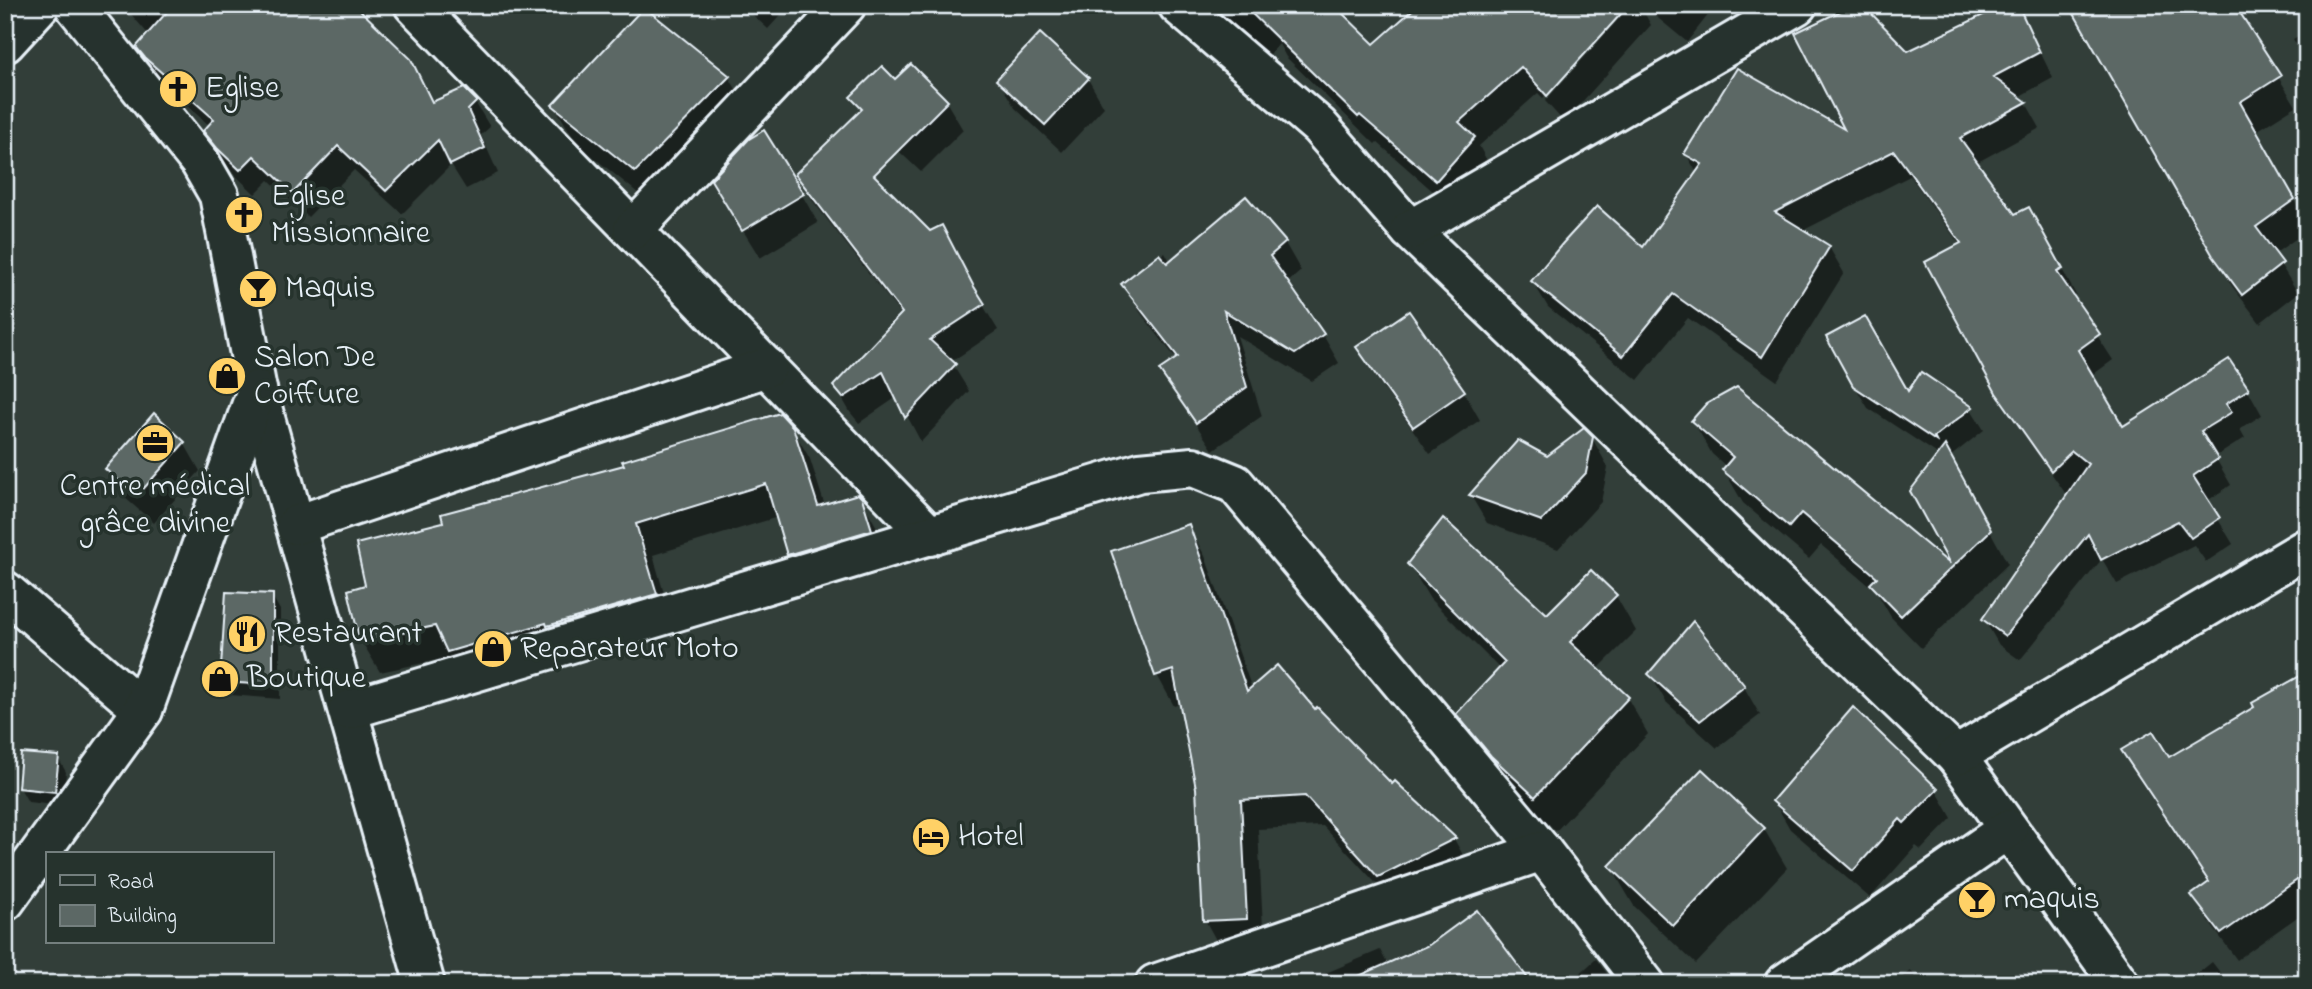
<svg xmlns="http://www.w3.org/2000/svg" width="2312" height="989" viewBox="0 0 2312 989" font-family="'Indie Flower',sans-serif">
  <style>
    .shadow { fill: #0007 }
    .building { fill: #5c6865; stroke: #e8f1f8; stroke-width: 2 }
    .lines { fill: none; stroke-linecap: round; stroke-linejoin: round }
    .minor-casing { stroke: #e8f1f8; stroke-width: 44 }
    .minor { stroke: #26332d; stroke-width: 38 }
    .labels { text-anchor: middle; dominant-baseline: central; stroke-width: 7; stroke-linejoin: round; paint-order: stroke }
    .poi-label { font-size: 32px; fill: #e8f1f8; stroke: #26332d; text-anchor: start }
  </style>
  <rect width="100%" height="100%" fill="#323e39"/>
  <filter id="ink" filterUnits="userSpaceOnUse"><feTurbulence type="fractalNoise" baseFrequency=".0143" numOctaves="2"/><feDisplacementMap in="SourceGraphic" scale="14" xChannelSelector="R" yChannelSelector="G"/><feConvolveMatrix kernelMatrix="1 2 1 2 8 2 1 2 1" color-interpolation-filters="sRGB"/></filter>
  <g filter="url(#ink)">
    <!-- shadow -->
    <g class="shadow">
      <path d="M123,5H319L410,60L434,103L475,102L490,127L481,135L498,173L466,189L451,165L402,214L354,170L308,217L269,180L255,194L233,173L220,156L205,131L210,126L161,83L152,72L138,47L149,35Z"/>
      <path d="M742,5H790L768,29Z"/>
      <path d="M1193,5H1279L1374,46L1627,5L1543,98L1538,93L1479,146L1490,166L1452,208L1377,142L1375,144L1286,57L1279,44L1263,62Z"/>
      <path d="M1631,5H1640L1651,25L1564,122L1545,101Z"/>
      <path d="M1642,5H1716L1687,42Z"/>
      <path d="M2017,5L2053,78L2018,97L2026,103L2040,128L1976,163L2015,216L2043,234L2076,295L2072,297L2113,360L2091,376L2123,428L2248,390L2262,415L2240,429L2245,438L2215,457L2231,485L2207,501L2233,544L2206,562L2194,545L2117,584L2102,559L2020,660L1999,645L1984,619L2068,497L2013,419L1998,392L1960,245L1910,176L1802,231L1829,247L1844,273L1777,381L1688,318L1638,380L1548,307L1533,282L1643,250L1697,173L1686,154L1848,134L1908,53Z"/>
      <path d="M2234,5L2296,106L2255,132L2307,223V231L2274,254L2298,293L2260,323L2232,286L2073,9Z"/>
      <path d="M644,10L729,77L752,117L659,210L577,144L554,105Z"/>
      <path d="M2307,31V62L2293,39Z"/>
      <path d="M911,66L947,103L963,130L921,172L870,124L853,96L895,81Z"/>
      <path d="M1088,79L1104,107L1062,152L1015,108L998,80Z"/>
      <path d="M797,174L978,297L998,330L951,362L969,391L921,442L897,397L859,423L850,412L835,386L902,316L812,200Z"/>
      <path d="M802,195L818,223L760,258L729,208Z"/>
      <path d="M1285,243L1301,271L1287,283L1323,335L1339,363L1312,381L1237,336L1262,416L1213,450L1178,398L1162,370L1177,360L1140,312L1124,284L1165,252L1171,263Z"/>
      <path d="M1408,313L1464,392L1480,420L1430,454L1374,375L1358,347Z"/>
      <path d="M1921,375L1971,409L1984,430L1950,457L2008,564L1921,648L1891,617L1876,591L1821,545L1809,559L1743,503L1724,470L1727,467L1712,454L1693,421L1737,389L1956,571L1912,491L1939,455L1868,408L1854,385L1908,394Z"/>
      <path d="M792,428L810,459L825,506L861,499L879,531L807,585L789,554L778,517L653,555L673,625L467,682L452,657L380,672L362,642L367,587L446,524Z"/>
      <path d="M1592,438L1608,467L1601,502L1558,549L1487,523L1471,496Z"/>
      <path d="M184,443L200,471L154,523L124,497L107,469Z"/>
      <path d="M1188,526L1205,556L1252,689L1315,711L1392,787L1395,784L1454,839L1471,869L1397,906L1323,826L1258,829L1264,948L1222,951L1205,920L1198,788L1182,703L1174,706L1157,675L1113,552Z"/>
      <path d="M1409,564L1547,616L1616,596L1636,631L1597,670L1628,699L1648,734L1556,831L1513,791L1478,749L1458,714L1500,669L1430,599Z"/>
      <path d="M272,596L280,610V699L230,695L222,681Z"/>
      <path d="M1650,674L1744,687L1760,715L1717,748L1666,702Z"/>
      <path d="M2307,674V910L2237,960L2209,922L2194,895L2209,884L2138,778L2123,751L2169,759L2256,708Z"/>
      <path d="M58,758L66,772L63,806L28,802L20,788Z"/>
      <path d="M1936,790L1952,818L1921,850L1916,846L1870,898L1790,829L1774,801Z"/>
      <path d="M1764,829L1787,868L1696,964L1634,906L1611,867Z"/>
      <path d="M1380,950L1388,965L1427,984H1300Z"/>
      <path d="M1596,959L1615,984H1568Z"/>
      <path d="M2212,962L2229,984H2187L2186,983Z"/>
      <path d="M1911,971L1921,984H1893Z"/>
    </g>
    <!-- building -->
    <g class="building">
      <path d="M173,5H355L411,59L432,102L464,88L477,101L468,110L485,148L450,165L438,140L386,191L338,146L293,193L254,156L240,170L217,148L203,131L214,119L145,58L136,47Z"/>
      <path d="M1243,5H1334L1374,44L1418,5H1629L1547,96L1521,67L1459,122L1475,137L1436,181L1360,115L1358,117Z"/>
      <path d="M1853,5H1863L1908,51L2004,5H2018L2040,52L1993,77L2027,102L1960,138L2015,214L2029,207L2063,269L2057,272L2100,334L2078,350L2123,426L2229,359L2249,389L2226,404L2232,412L2201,431L2218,459L2193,476L2220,518L2191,538L2178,521L2101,560L2088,534L2005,636L1982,619L2088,464L2072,451L2051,471L1996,393L1925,262L1961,243L1894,151L1775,212L1830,246L1762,357L1673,294L1623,356L1531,281L1563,243L1597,206L1643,247L1702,164L1684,154L1737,68L1844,129L1795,33Z"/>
      <path d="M2069,5H2235L2281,76L2240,102L2295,199L2256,227L2283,263L2242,295L2213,256Z"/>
      <path d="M644,7L730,76L635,172L552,105Z"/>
      <path d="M1040,33L1089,78L1045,125L996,80Z"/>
      <path d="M911,64L948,101L874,175L930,231L942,225L973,285L985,304L930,340L956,364L905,418L883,372L843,398L833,386L902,313L795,174L862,109L850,97L882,66L895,79Z"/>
      <path d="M764,130L804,194L742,231L711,180L749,139Z"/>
      <path d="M1246,196L1286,242L1270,256L1324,334L1295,354L1224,311L1247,387L1196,423L1159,370L1178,357L1121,284L1159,254L1167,263Z"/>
      <path d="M1409,311L1465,391L1413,427L1356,347Z"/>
      <path d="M1865,316L1908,391L1921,372L1973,407L1934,437L1936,441L1853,386L1826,337Z"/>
      <path d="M1737,387L1950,564L1910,491L1945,445L1991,530L1901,616L1870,584L1877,577L1801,513L1789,527L1722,470L1733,457L1691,421L1706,404Z"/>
      <path d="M154,413L185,442L137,496L105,469Z"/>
      <path d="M780,413L793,427L818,506L858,494L862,498L872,530L787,555L766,484L636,524L657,594L547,626L546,623L447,652L435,626L360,642L348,590L365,585L356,544L443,522L441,514L624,465L622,461Z"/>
      <path d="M1584,428L1593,437L1586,473L1542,521L1469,495L1518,440L1547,456Z"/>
      <path d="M1443,518L1547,614L1591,570L1617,595L1570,642L1629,697L1535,797L1491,756L1456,714L1505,662L1407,564Z"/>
      <path d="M1189,524L1247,691L1277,665L1315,709L1317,707L1392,784L1395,781L1456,838L1378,877L1305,796L1241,800L1247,919L1203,921L1196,788L1173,670L1155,676L1111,551Z"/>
      <path d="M226,592L273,594V685L220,682Z"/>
      <path d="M1693,621L1745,686L1700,721L1648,674Z"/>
      <path d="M2307,672V873L2221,934L2191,895L2209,882L2121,750L2153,731L2169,757L2254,707L2252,703Z"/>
      <path d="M1853,707L1938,789L1904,823L1900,819L1853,871L1772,801Z"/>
      <path d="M21,753L59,756L55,792L18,788Z"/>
      <path d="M1702,769L1765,828L1673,926L1609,866Z"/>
      <path d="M1477,910L1532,984H1341L1429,945Z"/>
    </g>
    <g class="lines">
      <!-- minor casing -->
      <g class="minor-casing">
        <g id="minor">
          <path d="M74,5L200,162L219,195L257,390L425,984"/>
          <path d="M414,5L930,536"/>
          <path d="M1178,5L1319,126L1410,230L1956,756L2120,984"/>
          <path d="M5,43L40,5"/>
          <path d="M633,230L846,5"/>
          <path d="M1410,230L1797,5"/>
          <path d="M296,525L767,367"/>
          <path d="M5,591L143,710"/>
          <path d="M348,710L1140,472L1193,467L1235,484L1542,851"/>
          <path d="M1956,756L2307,548"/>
          <path d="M5,901L143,710L257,390"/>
          <path d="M1155,984L1542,851L1645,984"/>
          <path d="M1784,984L2008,829"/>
        </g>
      </g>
      <!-- minor -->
      <use href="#minor" class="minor"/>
    </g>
  </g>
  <!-- icons -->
  <defs>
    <g id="church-disc" transform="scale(2.0125)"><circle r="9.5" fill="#ffd166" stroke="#26332d"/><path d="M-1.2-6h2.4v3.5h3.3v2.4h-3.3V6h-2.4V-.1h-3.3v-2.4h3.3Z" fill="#111"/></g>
    <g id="bar-disc" transform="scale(2.0125)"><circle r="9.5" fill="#ffd166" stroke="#26332d"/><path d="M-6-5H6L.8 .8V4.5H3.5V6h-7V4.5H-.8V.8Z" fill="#111"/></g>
    <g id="shop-disc" transform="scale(2.0125)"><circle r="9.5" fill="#ffd166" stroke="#26332d"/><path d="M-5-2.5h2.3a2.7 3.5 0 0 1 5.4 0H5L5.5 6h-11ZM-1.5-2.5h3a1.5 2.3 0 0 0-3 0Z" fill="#111"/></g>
    <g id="office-disc" transform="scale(2.0125)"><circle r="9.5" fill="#ffd166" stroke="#26332d"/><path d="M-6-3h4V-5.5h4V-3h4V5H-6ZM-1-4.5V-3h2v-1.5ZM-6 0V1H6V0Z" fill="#111"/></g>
    <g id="restaurant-disc" transform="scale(2.0125)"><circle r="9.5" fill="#ffd166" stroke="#26332d"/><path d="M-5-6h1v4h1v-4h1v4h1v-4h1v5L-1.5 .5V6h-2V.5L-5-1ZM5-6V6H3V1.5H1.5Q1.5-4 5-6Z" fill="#111"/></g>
    <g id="hotel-disc" transform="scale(2.0125)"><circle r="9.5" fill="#ffd166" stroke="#26332d"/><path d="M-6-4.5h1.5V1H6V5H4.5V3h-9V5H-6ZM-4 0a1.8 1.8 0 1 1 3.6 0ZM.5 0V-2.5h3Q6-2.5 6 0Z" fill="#111"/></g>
  </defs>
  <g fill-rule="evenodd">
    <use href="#church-disc" x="178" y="89"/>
    <use href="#church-disc" x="244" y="215"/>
    <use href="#bar-disc" x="258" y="289"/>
    <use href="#shop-disc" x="227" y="376"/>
    <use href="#office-disc" x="155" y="443"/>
    <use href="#restaurant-disc" x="247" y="634"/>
    <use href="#shop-disc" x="493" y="649"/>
    <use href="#shop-disc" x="220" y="679"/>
    <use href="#hotel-disc" x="931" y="837"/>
    <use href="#bar-disc" x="1977" y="900"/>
  </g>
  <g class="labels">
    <!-- poi labels -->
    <g class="poi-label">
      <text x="205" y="89">Eglise</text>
      <text x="271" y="197">Eglise<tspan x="271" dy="37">Missionnaire</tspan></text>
      <text x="285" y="289">Maquis</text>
      <text x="254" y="358">Salon De<tspan x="254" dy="37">Coiffure</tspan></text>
      <text x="155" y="487" text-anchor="middle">Centre médical<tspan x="155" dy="37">grâce divine</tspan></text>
      <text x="274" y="634">Restaurant</text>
      <text x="520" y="649">Reparateur Moto</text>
      <text x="247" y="679">Boutique</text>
      <text x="958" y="837">Hotel</text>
      <text x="2004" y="900">maquis</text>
    </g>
  </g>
  <!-- margin -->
  <rect width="2312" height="989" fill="none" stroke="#26332d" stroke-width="28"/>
  <rect x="14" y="14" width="2284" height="961" fill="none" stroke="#e8f1f8" stroke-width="2.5" filter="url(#ink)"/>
  <!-- legend -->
  <rect x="46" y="852" width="228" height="91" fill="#26332d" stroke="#747f7e" stroke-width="2"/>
  <rect x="60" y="875" width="35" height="10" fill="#26332d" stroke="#747f7e" stroke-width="2"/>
  <text x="108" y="888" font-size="21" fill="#e8f1f8">Road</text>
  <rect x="60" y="905" width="35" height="21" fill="#5c6865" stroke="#747f7e" stroke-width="2"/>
  <text x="108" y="922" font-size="21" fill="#e8f1f8">Building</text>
</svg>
